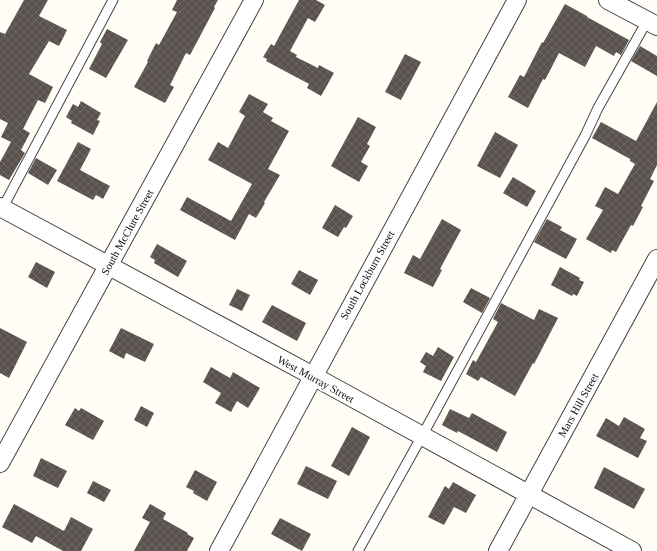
<svg xmlns="http://www.w3.org/2000/svg" width="657" height="551" viewBox="0 0 657 551" font-family="Georgia,serif">
  <style>
    .building { fill: url(#building-cross-hatch) }
    .lines { fill: none; stroke-linecap: round; stroke-linejoin: round }
    .lane-casing { stroke: #444; stroke-width: 11 }
    .street-casing { stroke: #444; stroke-width: 20 }
    .lane { stroke: #fff; stroke-width: 9 }
    .street { stroke: #fff; stroke-width: 18 }
    .labels { text-anchor: middle; dominant-baseline: central; stroke-width: 4; stroke-linejoin: round; paint-order: stroke }
    .street-label { font-size: 11px; fill: #111; stroke: #fff }
  </style>
  <defs>
    <pattern id="building-cross-hatch" width="8" height="8" patternUnits="userSpaceOnUse"><rect width="8" height="8" fill="#5a524d"/><path d="M0 0l8 8M0 8l8-8" fill="none" stroke="#6d6662"/></pattern>
  </defs>
  <rect width="100%" height="100%" fill="#fffdf5"/>
  <!-- building -->
  <g class="building">
    <path d="M24,0H48L39,16L67,30L59,46L49,41L29,74L53,87L45,103L38,100L23,129L30,133L21,150L25,153L9,180L0,175V162L11,142L1,137L8,123L0,119V32L5,34Z"/>
    <path d="M177,0H218L214,7L215,8L190,55L186,53L170,85L174,87L165,103L134,87L148,62L147,61L156,43L159,45L177,12L172,10Z"/>
    <path d="M299,0H316L325,5L315,22L308,18L290,51L297,55L296,57L318,68L319,65L334,73L321,96L307,88L309,84L266,61L267,59L263,57L271,44L274,46Z"/>
    <path d="M565,4L587,16V17L629,40L621,55L616,52L614,56L596,46L585,67L559,53L545,80L543,79L528,108L508,97L520,75L524,77L542,42L543,43Z"/>
    <path d="M107,29L128,40L106,78L89,69L102,44L100,42Z"/>
    <path d="M640,46L657,56V76L631,61Z"/>
    <path d="M405,54L421,62L401,100L385,92Z"/>
    <path d="M249,94L268,104L263,112L273,118L271,121L289,131L268,169L280,175L264,202L265,203L256,218L249,214L235,240L180,210L187,197L231,221L252,184L208,160L218,142L228,148L245,116L239,112Z"/>
    <path d="M81,101L101,113L97,120L100,121L93,135L71,123L72,121L66,117L73,104L78,107Z"/>
    <path d="M657,102V165L650,179L654,181L641,206L643,207L633,226L631,225L616,252L612,250L611,253L586,239L603,210L595,206L605,187L618,194L635,164L630,161V159L592,138L601,122L636,141Z"/>
    <path d="M358,117L376,127L367,144L370,146L361,162L368,166L359,182L331,166Z"/>
    <path d="M495,132L518,145L500,178L477,166Z"/>
    <path d="M78,142L91,149L80,170L110,186L103,199L96,195L93,200L57,181Z"/>
    <path d="M36,158L57,170L48,185L28,173Z"/>
    <path d="M513,177L536,191L527,207L503,193Z"/>
    <path d="M335,205L353,216L346,228L344,227L338,237L322,228Z"/>
    <path d="M442,219L461,230L440,269L442,270L433,287L404,273L413,255L420,259Z"/>
    <path d="M547,219L562,227L560,230L577,239L566,259L534,242Z"/>
    <path d="M157,244L187,261L178,277L154,263L155,260L150,257Z"/>
    <path d="M36,262L55,272L47,288L28,277Z"/>
    <path d="M560,267L580,278L579,280L584,282L577,296L573,294L572,296L551,285Z"/>
    <path d="M299,270L318,280L310,295L291,284Z"/>
    <path d="M471,288L490,298L482,313L463,302Z"/>
    <path d="M237,289L250,295L242,311L229,305Z"/>
    <path d="M501,303L534,320L539,309L558,318L534,364L533,363L515,396L481,377L478,381L466,374L473,360L476,362L498,322L493,319Z"/>
    <path d="M272,305L306,323L297,341L262,322Z"/>
    <path d="M0,328L27,342L9,378L0,373Z"/>
    <path d="M121,328L154,344L145,362L126,353L124,359L109,351Z"/>
    <path d="M438,347L454,357L441,381L423,372L426,366L420,362L426,352L433,356Z"/>
    <path d="M211,367L230,378L233,372L260,388L248,408L237,401L231,412L215,403L221,393L203,382Z"/>
    <path d="M141,406L154,413L147,427L134,420Z"/>
    <path d="M75,408L79,411L81,408L104,421L93,440L65,425Z"/>
    <path d="M450,409L469,418L472,413L507,432L497,452L458,431L457,433L442,425Z"/>
    <path d="M624,417L645,429L640,438L647,441L638,458L596,436L606,418L619,426Z"/>
    <path d="M352,427L370,437L349,476L331,466Z"/>
    <path d="M41,458L67,471L58,488L33,476Z"/>
    <path d="M306,466L337,481L328,499L297,484Z"/>
    <path d="M604,467L645,489L634,509L594,488Z"/>
    <path d="M195,470L217,482L207,501L193,493L194,491L186,487Z"/>
    <path d="M93,481L111,490L104,502L87,493Z"/>
    <path d="M453,482L476,495L466,513L454,507L444,525L428,517L445,486L449,489Z"/>
    <path d="M14,504L64,531L71,517L93,529L81,551H63L36,536L32,543L2,527Z"/>
    <path d="M150,504L166,513L163,519L188,533L187,534L194,538L187,551H134L150,522L142,518Z"/>
    <path d="M280,518L311,534L302,551L271,534Z"/>
  </g>
  <g class="lines">
    <!-- lane casing -->
    <g class="lane-casing">
      <g id="lane">
        <path d="M1,211L113,0"/>
        <path d="M358,551L422,436L585,136L598,108L647,21"/>
      </g>
    </g>
    <!-- street casing -->
    <g class="street-casing">
      <g id="street">
        <path d="M608,0L657,26"/>
        <path d="M0,207L313,376L632,551"/>
        <path d="M0,463L254,0"/>
        <path d="M219,551L517,0"/>
        <path d="M498,551L657,259"/>
      </g>
    </g>
    <!-- lane -->
    <use href="#lane" class="lane"/>
    <!-- street -->
    <use href="#street" class="street"/>
  </g>
  <g class="labels">
    <!-- street labels -->
    <g class="street-label">
      <text transform="translate(127 232) rotate(-61)">South McClure Street</text>
      <text transform="translate(367 275) rotate(-61)">South Lockburn Street</text>
      <text transform="translate(316 379) rotate(29)">West Murray Street</text>
      <text transform="translate(578 405) rotate(-61)">Mars Hill Street</text>
    </g>
  </g>
</svg>
